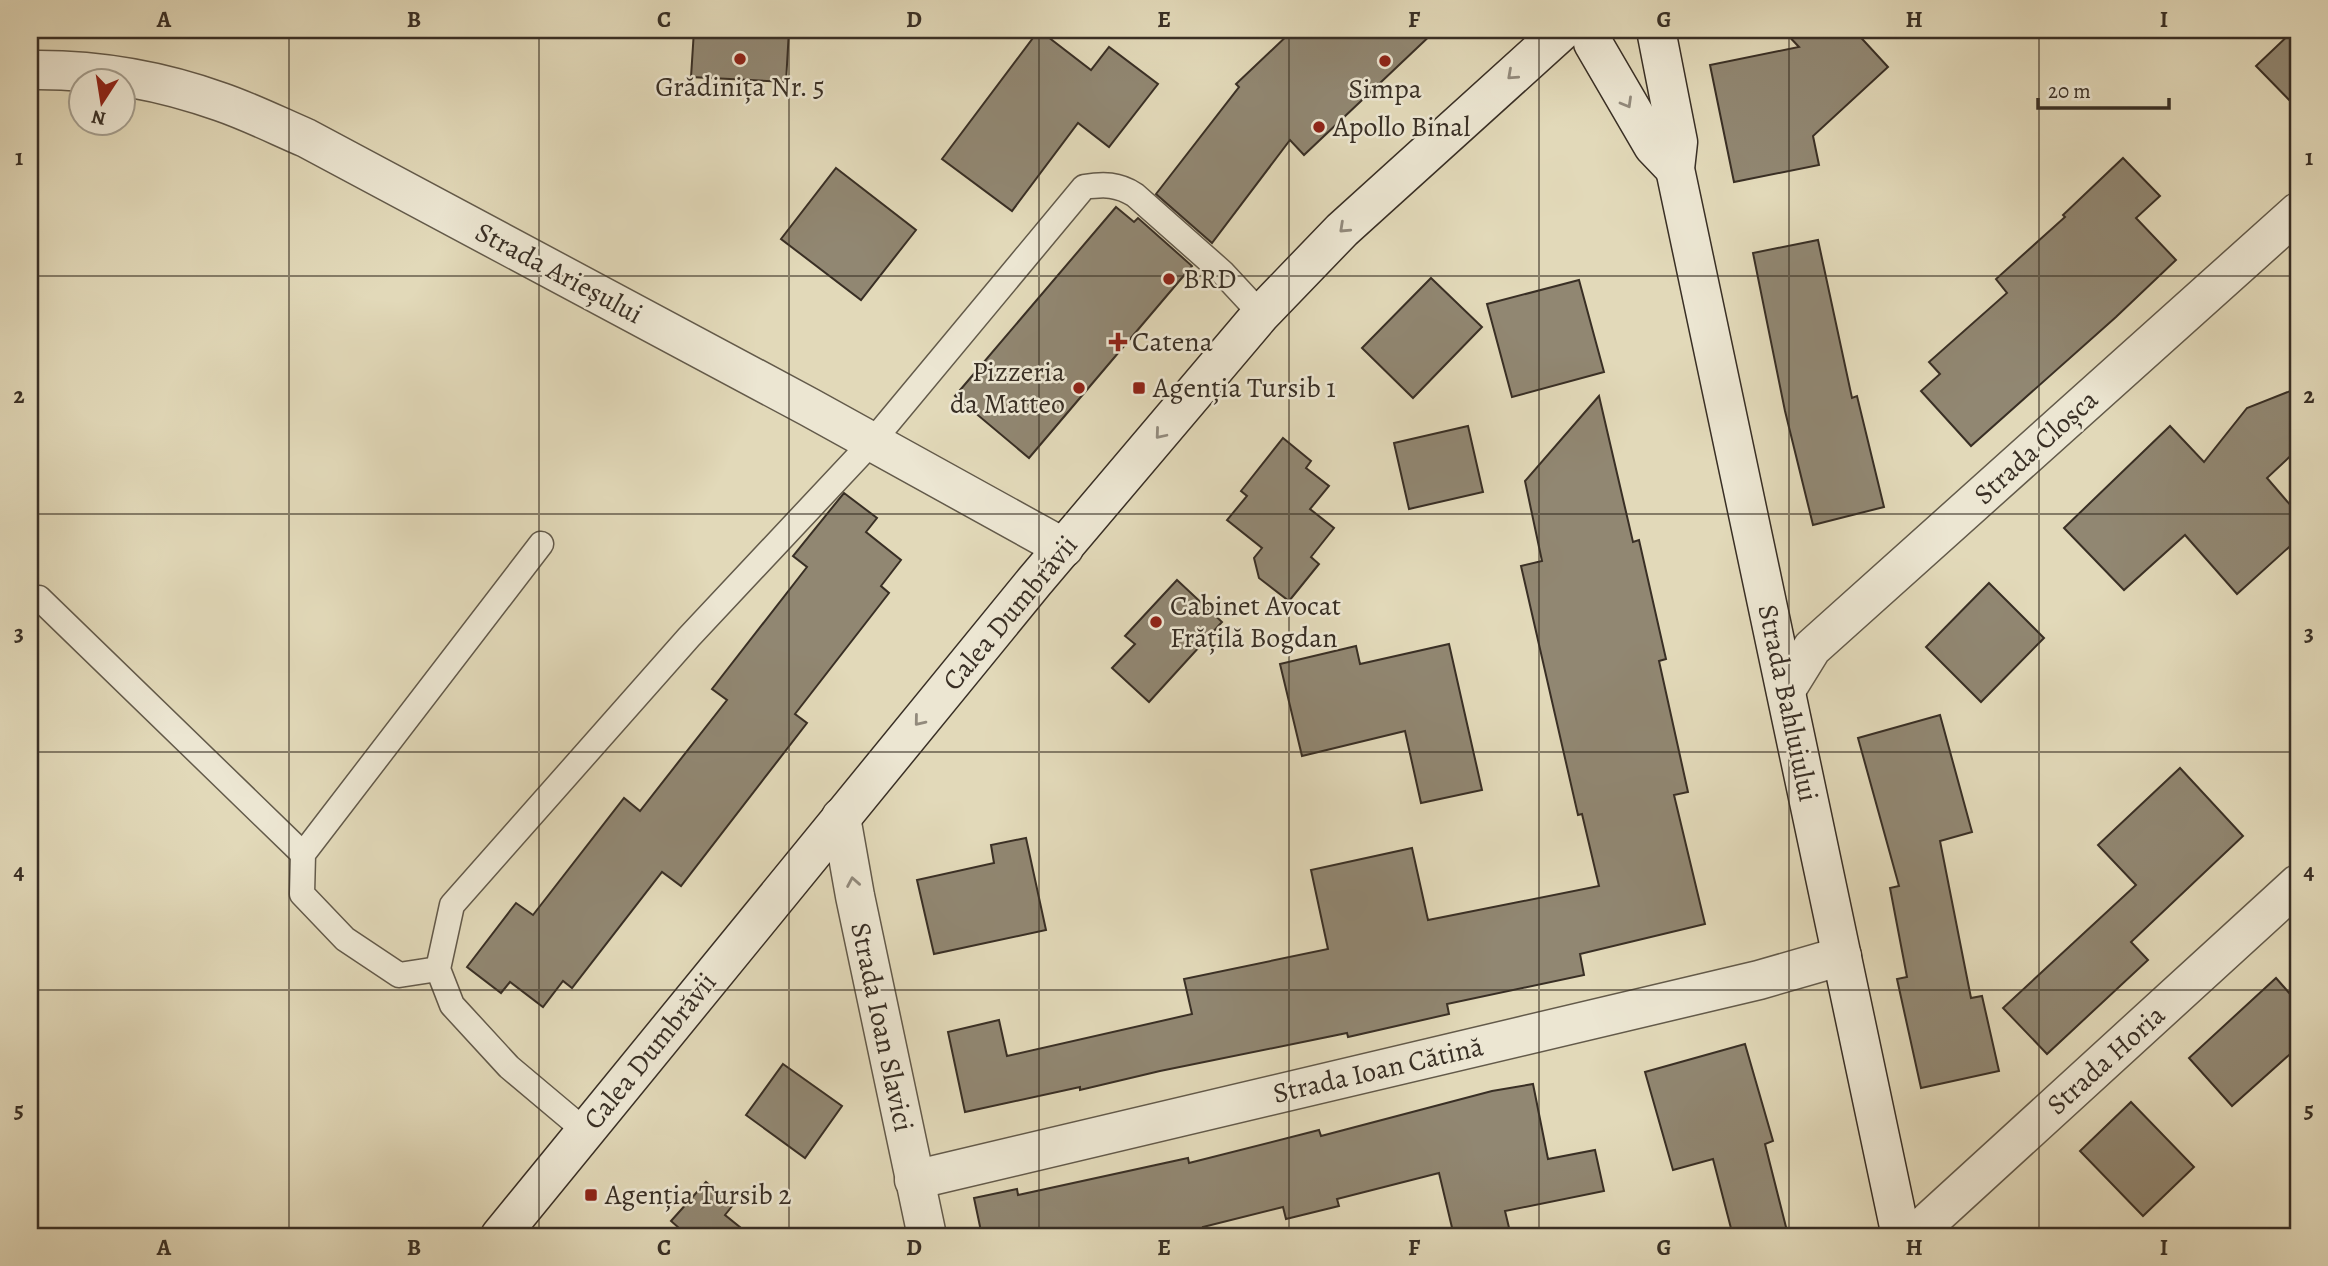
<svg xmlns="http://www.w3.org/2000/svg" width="2328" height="1266" viewBox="0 0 2328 1266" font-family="Alegreya,serif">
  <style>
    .building { fill: #918772; stroke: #392f25; stroke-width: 2 }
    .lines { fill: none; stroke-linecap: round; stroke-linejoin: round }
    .service-casing { stroke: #635a4a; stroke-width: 27 }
    .minor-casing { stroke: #635a4a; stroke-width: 41 }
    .secondary-casing { stroke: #392f25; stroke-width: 41 }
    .service { stroke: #ece6d2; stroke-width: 24 }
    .minor { stroke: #ece6d2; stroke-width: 38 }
    .secondary { stroke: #ece6d2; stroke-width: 38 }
    .oneway { stroke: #928a7c }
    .grid { fill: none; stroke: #392f25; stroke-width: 2; stroke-opacity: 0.55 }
    .poi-dot { fill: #8f2418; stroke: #ece6d2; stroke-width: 2.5 }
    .labels { text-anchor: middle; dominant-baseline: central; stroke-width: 5; stroke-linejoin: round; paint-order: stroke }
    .poi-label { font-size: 28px; fill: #392f25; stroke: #ece6d2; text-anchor: start }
    .street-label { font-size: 28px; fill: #392f25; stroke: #ece6d2 }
    .neatline { fill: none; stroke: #392f25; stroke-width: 2.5 }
    .grid-label { font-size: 23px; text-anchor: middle; font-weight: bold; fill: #392f25 }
  </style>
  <rect width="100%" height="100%" fill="#e2d9b9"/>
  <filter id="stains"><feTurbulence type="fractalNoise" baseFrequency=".00286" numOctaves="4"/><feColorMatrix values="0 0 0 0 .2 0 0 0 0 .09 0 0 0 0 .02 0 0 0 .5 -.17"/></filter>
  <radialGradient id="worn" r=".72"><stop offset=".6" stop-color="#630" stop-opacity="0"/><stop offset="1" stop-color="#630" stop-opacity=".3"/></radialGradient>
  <!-- building -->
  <g class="building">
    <path d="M694,30H789L786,82L691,77Z"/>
    <path d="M1039,30L1091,70L1109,47L1158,84L1109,147L1078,123L1012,211L942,159Z"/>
    <path d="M1293,30H1436L1304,155L1290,140L1212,243L1156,194L1239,87L1236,84Z"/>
    <path d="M1783,30H1854L1888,67L1813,136L1819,165L1734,182L1710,65L1799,47Z"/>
    <path d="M2294,30H2298V109L2256,66Z"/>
    <path d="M2123,158L2160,196L2136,218L2176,260L2116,317L1971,446L1921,391L1940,374L1929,362L2007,293L1996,279L2065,217L2063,215Z"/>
    <path d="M836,168L916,230L861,300L781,239Z"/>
    <path d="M1116,207L1134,222L1138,218L1192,266L1029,458L955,396Z"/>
    <path d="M1818,240L1852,398L1857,396L1884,507L1813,525L1785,411L1753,253Z"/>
    <path d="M1431,278L1482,327L1413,398L1362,348Z"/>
    <path d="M1579,280L1604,372L1512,397L1487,304Z"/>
    <path d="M2298,388V449L2267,478L2298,514V539L2237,594L2185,535L2124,590L2064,528L2170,426L2204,462L2247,408Z"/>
    <path d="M1599,396L1633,542L1639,540L1666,659L1659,661L1688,792L1674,795L1705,924L1580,954L1584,975L1447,1004L1449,1014L1348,1037L1347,1033L1160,1071L1080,1090V1087L965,1112L948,1032L999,1020L1007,1056L1192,1014L1184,979L1328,949L1311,870L1412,848L1428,920L1599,886L1582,814L1578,815L1521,566L1542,561L1525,481Z"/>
    <path d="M1468,426L1483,492L1409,509L1394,443Z"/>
    <path d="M1283,438L1311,461L1306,468L1329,486L1310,509L1334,528L1311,557L1319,564L1289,601L1259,578L1254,558L1262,548L1227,520L1247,496L1241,491Z"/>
    <path d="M844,493L877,518L866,532L901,560L881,586L889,593L795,714L807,723L681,886L662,872L572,988L563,981L543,1007L510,982L501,993L467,967L516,903L533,915L624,798L640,811L727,700L712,689L807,567L793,556Z"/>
    <path d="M1177,580L1222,622L1149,702L1112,668L1135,644L1125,636Z"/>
    <path d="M1989,583L2044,638L1981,702L1926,647Z"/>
    <path d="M1449,644L1482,790L1421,803L1405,731L1302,756L1280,664L1356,646L1360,664Z"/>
    <path d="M1940,715L1972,832L1940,841L1971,998L1982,996L1999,1071L1921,1088L1897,979L1907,977L1890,888L1899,886L1858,738Z"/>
    <path d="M2180,768L2243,836L2131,942L2148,960L2047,1054L2003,1008L2136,885L2098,845Z"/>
    <path d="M1026,838L1046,930L934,954L917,880L994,863L991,845Z"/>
    <path d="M2276,978L2298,1003V1047L2232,1106L2189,1058Z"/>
    <path d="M1745,1044L1773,1141L1765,1144L1787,1231L1767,1236H1733L1713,1159L1673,1170L1645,1072Z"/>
    <path d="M783,1064L842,1106L805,1158L746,1115Z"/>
    <path d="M1533,1084L1548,1159L1595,1150L1604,1191L1505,1211L1511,1236H1454L1439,1173L1337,1199L1339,1206L1286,1219L1283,1207L1203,1227L1205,1236H982L974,1198L1017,1189L1018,1195L1188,1158L1189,1163L1319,1130L1321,1136L1492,1091Z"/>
    <path d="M2131,1102L2194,1167L2143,1216L2080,1151Z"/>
    <path d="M706,1182L733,1205L725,1215L751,1236H688L671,1221Z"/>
  </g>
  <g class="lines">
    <!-- service casing -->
    <g class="service-casing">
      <g id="service">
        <path d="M39,598L303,854"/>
        <path d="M438,969L399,975L345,939L302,894L303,854L541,544"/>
        <path d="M584,1130L509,1067L452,1005L438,969L452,905L689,637L872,442L1084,187C1104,184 1118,184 1135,195L1222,272L1261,314"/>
      </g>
    </g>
    <!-- minor casing -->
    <g class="minor-casing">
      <g id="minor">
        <path d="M30,70C94,69 160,80 221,102C250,112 278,126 306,138L809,407L1064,548"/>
        <path d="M1786,690L1812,648L2298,212"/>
        <path d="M841,817L855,896L927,1236"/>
        <path d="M914,1180L1759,980L1842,956"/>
        <path d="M1913,1236L2298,884"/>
      </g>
    </g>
    <!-- secondary casing -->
    <g class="secondary-casing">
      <g id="secondary">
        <path d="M1656,30L1678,142L1675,169L1901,1236"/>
        <path d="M1593,43L1653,146L1675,169"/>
        <path d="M500,1236L1034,582L1261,314L1342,230L1563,30"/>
      </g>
    </g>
    <!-- service -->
    <use href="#service" class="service"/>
    <!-- minor -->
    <use href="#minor" class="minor"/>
    <!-- secondary -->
    <use href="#secondary" class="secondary"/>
  </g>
  <!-- one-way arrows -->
  <defs><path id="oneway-chevron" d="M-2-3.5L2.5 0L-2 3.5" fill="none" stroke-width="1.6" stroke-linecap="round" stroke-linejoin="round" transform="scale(1.75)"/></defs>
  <g class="oneway">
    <use href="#oneway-chevron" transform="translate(1512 75) rotate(138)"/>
    <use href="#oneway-chevron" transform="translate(1627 103) rotate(60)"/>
    <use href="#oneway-chevron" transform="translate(1344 228) rotate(137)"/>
    <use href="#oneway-chevron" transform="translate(1160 434) rotate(130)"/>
    <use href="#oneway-chevron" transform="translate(919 721) rotate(129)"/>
    <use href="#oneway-chevron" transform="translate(853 882) rotate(-100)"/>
  </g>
  <!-- grid -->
  <path class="grid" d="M289,30V1236M539,30V1236M789,30V1236M1039,30V1236M1289,30V1236M1539,30V1236M1789,30V1236M2039,30V1236M30,276H2298M30,514H2298M30,752H2298M30,990H2298"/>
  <!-- markers -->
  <g class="poi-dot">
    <circle cx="740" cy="59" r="7"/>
    <circle cx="1385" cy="61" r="7"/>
    <circle cx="1319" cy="127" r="7"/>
    <circle cx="1169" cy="279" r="7"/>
    <path d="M1114.5 331.5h7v7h7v7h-7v7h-7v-7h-7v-7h7z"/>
    <circle cx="1079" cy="388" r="7"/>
    <rect x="1132" y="381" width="14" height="14" rx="3.5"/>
    <circle cx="1156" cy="622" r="7"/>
    <rect x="584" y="1188" width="14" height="14" rx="3.5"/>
  </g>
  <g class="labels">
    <!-- poi labels -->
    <g class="poi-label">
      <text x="740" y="87" text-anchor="middle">Grădinița Nr. 5</text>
      <text x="1385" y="89" text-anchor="middle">Simpa</text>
      <text x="1333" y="127">Apollo Binal</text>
      <text x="1183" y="279">BRD</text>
      <text x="1132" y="342">Catena</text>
      <text x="1065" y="372" text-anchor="end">Pizzeria<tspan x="1065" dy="32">da Matteo</tspan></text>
      <text x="1153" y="388">Agenția Tursib 1</text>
      <text x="1170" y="606">Cabinet Avocat<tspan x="1170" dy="32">Frățilă Bogdan</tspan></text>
      <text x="605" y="1195">Agenția Tursib 2</text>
    </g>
    <!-- street labels -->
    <g class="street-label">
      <text transform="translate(559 273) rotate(28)">Strada Arieșului</text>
      <text transform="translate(2036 447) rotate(-42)">Strada Cloșca</text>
      <text transform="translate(1010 613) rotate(-50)">Calea Dumbrăvii</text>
      <text transform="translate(1788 703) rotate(78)">Strada Bahluiului</text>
      <text transform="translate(882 1027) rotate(78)">Strada Ioan Slavici</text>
      <text transform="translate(650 1051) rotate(-51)">Calea Dumbrăvii</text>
      <text transform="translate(2106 1060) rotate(-42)">Strada Horia</text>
      <text transform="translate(1378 1070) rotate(-13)">Strada Ioan Cătină</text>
    </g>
  </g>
  <!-- margin -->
  <rect width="2328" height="1266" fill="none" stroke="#e2d9b9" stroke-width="77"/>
  <!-- north arrow -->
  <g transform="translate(102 102) rotate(192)"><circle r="33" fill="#ece6d2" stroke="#a49d8d" stroke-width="2"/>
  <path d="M0-5L12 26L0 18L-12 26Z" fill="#8f2418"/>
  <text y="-10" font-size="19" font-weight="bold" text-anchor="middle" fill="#392f25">N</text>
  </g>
  <!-- scale -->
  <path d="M2038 98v10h131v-10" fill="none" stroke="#392f25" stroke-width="3.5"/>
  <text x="2048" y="98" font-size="21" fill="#392f25" stroke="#ece6d2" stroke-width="5" paint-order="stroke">20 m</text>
  <rect x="38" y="38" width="2252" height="1190" class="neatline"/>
  <g class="grid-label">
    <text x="164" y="27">A</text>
    <text x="414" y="27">B</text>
    <text x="664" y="27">C</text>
    <text x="914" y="27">D</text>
    <text x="1164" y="27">E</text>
    <text x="1414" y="27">F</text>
    <text x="1664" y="27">G</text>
    <text x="1914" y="27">H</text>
    <text x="2164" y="27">I</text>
    <text x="19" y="165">1</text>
    <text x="2309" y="165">1</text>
    <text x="19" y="403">2</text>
    <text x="2309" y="403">2</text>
    <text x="19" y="641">3</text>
    <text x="2309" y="641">3</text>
    <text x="19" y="879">4</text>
    <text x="2309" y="879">4</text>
    <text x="19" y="1117">5</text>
    <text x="2309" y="1117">5</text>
    <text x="164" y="1255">A</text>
    <text x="414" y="1255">B</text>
    <text x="664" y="1255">C</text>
    <text x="914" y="1255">D</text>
    <text x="1164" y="1255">E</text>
    <text x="1414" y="1255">F</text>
    <text x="1664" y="1255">G</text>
    <text x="1914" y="1255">H</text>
    <text x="2164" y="1255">I</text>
  </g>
  <rect width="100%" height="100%" filter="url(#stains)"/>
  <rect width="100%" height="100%" fill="url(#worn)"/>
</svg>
